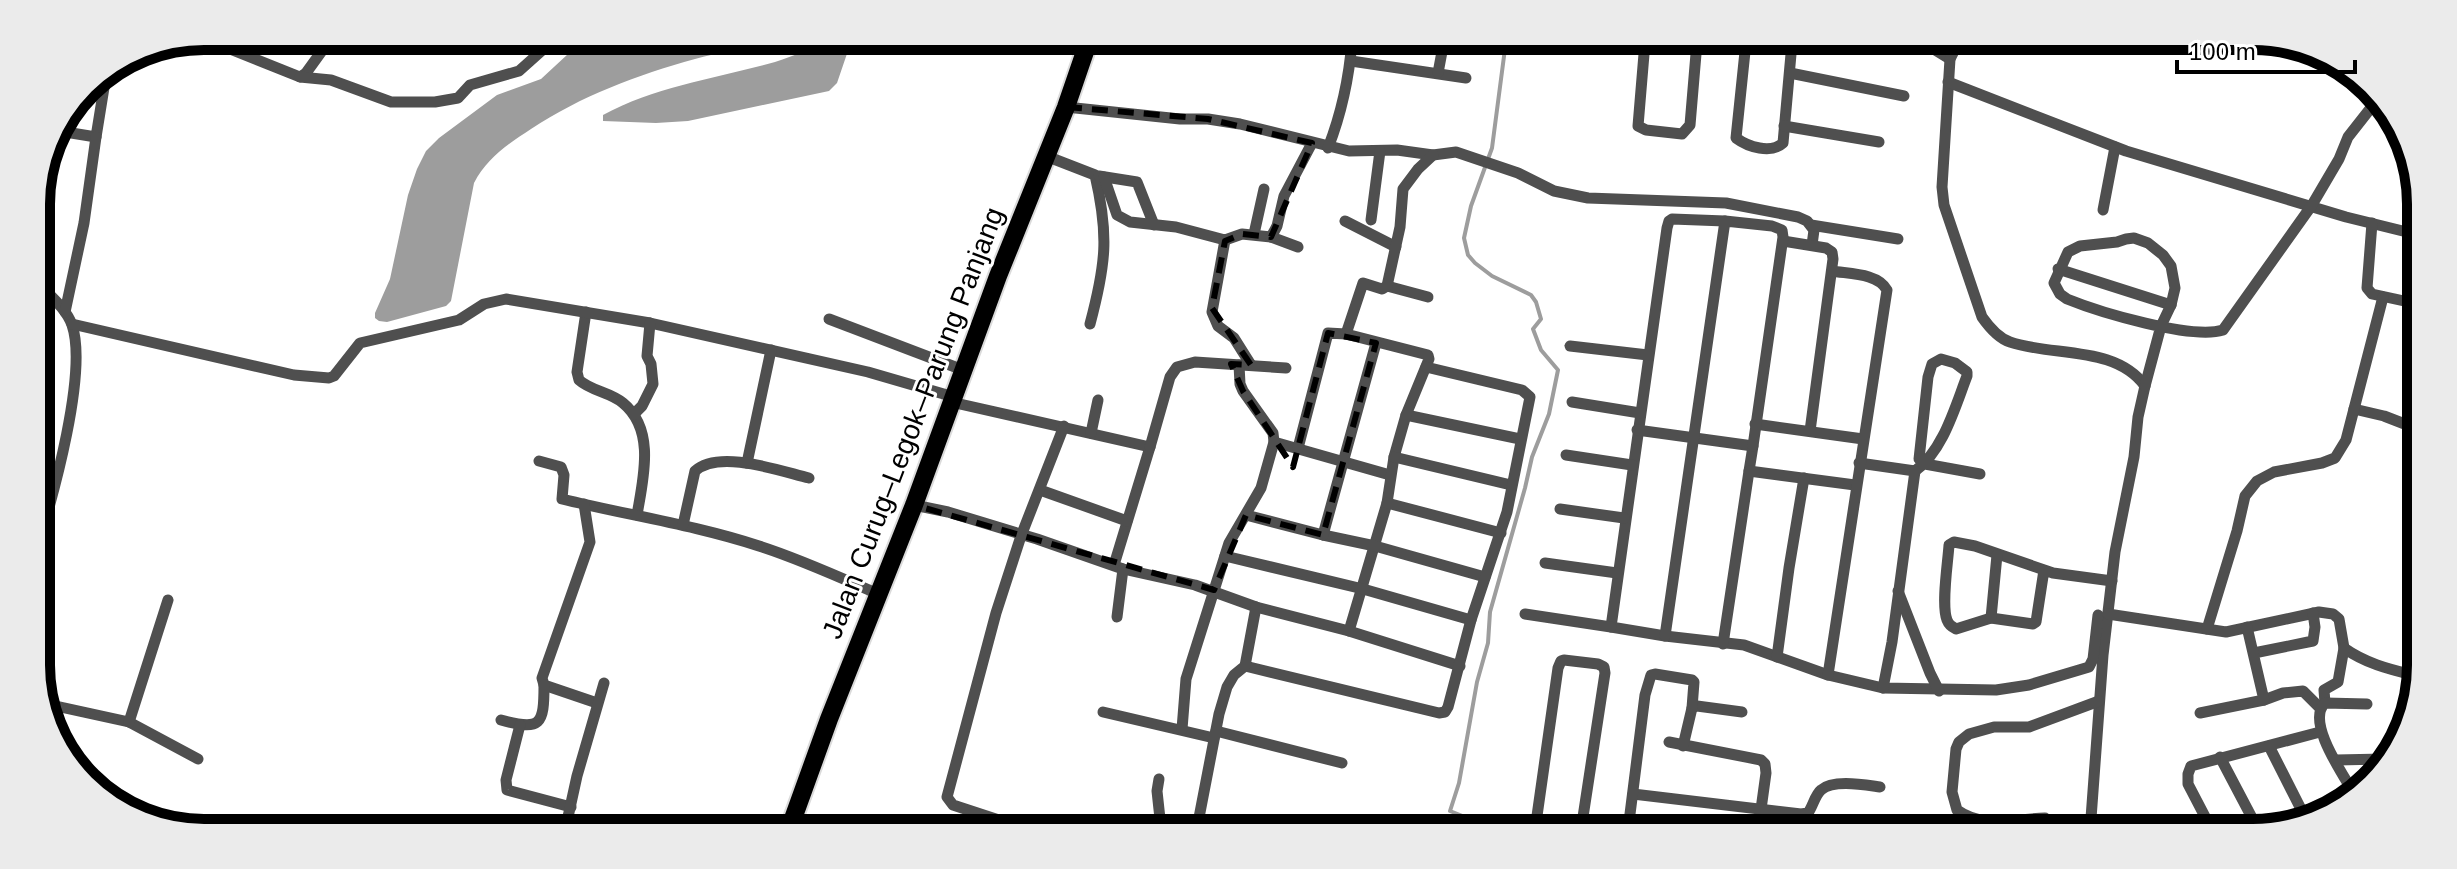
<svg xmlns="http://www.w3.org/2000/svg" width="2457" height="869" viewBox="0 0 2457 869" font-family="Helvetica,sans-serif">
  <style>
    .water { fill: #9d9d9d }
    .lines { fill: none; stroke-linecap: round; stroke-linejoin: round }
    .stream { stroke: #9d9d9d; stroke-width: 4 }
    .primary-casing { stroke: #dbdbdb; stroke-width: 22 }
    .minor { stroke: #4f4f4f; stroke-width: 11 }
    .primary { stroke: #000; stroke-width: 18 }
    .marked { fill: none; stroke: #000; stroke-width: 6; stroke-dasharray: 16 10; stroke-linejoin: round }
    .labels { text-anchor: middle; dominant-baseline: central; stroke-width: 6; stroke-linejoin: round; paint-order: stroke }
    .street-label { font-size: 28px; fill: #000; stroke: #fff }
    .rim { fill: none; stroke: #000; stroke-width: 10 }
  </style>
  <rect width="100%" height="100%" fill="#fff"/>
  <!-- water -->
  <g class="water">
    <path d="M658,38H772C747,48 720,52 695,59C637,75 581,96 531,129C508,144 487,158 474,183L451,301L446,306L387,322L379,321L375,318V313L390,279L408,195L417,169L426,151L439,138L497,95L541,79L568,54L589,47L652,41Z"/>
    <path d="M834,39H852L837,83L829,91L688,121L656,123L603,121V115C656,86 718,78 775,62C795,56 815,46 834,39Z"/>
    <path d="M872,39H962L954,50L941,53Z"/>
  </g>
  <g class="lines">
    <!-- stream -->
    <path class="stream" d="M1478,830L1470,819L1450,811L1459,783L1477,682L1488,643L1490,612L1525,488L1532,457L1549,414L1558,370L1541,350L1533,329L1541,319L1536,302L1531,295L1492,276L1475,263L1468,255L1464,238L1471,206L1492,148L1506,41"/>
    <!-- primary casing -->
    <g class="primary-casing">
      <path id="primary" d="M790,827L829,719L914,505L998,276L1066,107L1089,40"/>
    </g>
    <!-- minor -->
    <g class="minor">
      <path d="M200,37L300,77L306,73L332,37"/>
      <path d="M1645,42L1638,126L1646,130L1682,134L1690,125L1697,42"/>
      <path d="M1746,42L1736,138C1748,147 1771,154 1783,143L1792,43"/>
      <path d="M1924,43L1950,59"/>
      <path d="M1958,43L1950,59L1942,187L1944,205L1982,317C1989,327 1998,338 2010,342C2053,357 2115,345 2145,386L2138,417L2134,457L2115,552L2103,655L2090,832"/>
      <path d="M1351,61L1466,78"/>
      <path d="M1438,73L1444,41"/>
      <path d="M1790,73L1904,96"/>
      <path d="M300,77L331,80L391,102H435L458,98L470,85L519,71L557,37"/>
      <path d="M1948,82L2126,151L2346,217L2419,235"/>
      <path d="M1066,107L1180,119H1208L1240,124L1349,151L1397,150L1433,155L1456,152L1518,173L1554,191L1588,198L1726,203L1798,217L1807,221L1814,230L1812,245"/>
      <path d="M1784,126L1879,142"/>
      <path d="M53,130L96,137L107,69"/>
      <path d="M1328,148C1342,112 1349,79 1352,41"/>
      <path d="M1046,156L1095,175C1109,235 1106,264 1090,324"/>
      <path d="M1099,176L1137,182L1154,225"/>
      <path d="M1104,177L1117,215L1130,222L1176,227L1225,240L1242,234L1271,237"/>
      <path d="M2103,210L2115,147"/>
      <path d="M1371,220L1380,151"/>
      <path d="M1345,221L1396,247"/>
      <path d="M1725,221L1672,219L1669,221L1667,228L1611,627L1665,636L1744,645L1828,675L1883,688L1996,690L2029,685L2089,667L2093,659L2098,615"/>
      <path d="M2372,223L2367,288L2372,294L2418,304"/>
      <path d="M1811,225L1898,239"/>
      <path d="M1254,234L1264,189"/>
      <path d="M1225,240L1212,312L1218,326L1234,338L1251,365"/>
      <path d="M1783,241L1826,248L1832,252L1833,259L1810,431"/>
      <path d="M1298,247L1271,237L1277,226L1284,196L1312,143"/>
      <path d="M2058,269L2171,305"/>
      <path d="M37,282C49,295 66,308 72,325C88,372 53,496 38,545"/>
      <path d="M1387,286L1428,297"/>
      <path d="M65,312L84,223L96,137"/>
      <path d="M586,312L577,372L579,380C591,391 610,392 623,403C656,430 643,479 637,515"/>
      <path d="M829,319L963,370"/>
      <path d="M72,324L294,375L329,378L334,376L360,343L459,320L484,304L506,299L650,323L868,372L954,397"/>
      <path d="M1346,334L1363,283L1382,289L1387,286L1400,227L1403,189L1418,169L1433,155"/>
      <path d="M1570,346L1648,355"/>
      <path d="M2145,386L2161,326L2171,305L2175,288L2171,266L2163,255L2148,243L2134,238L2126,239L2117,242L2080,246L2068,252L2054,283L2060,294L2067,299C2099,312 2192,340 2223,330L2312,205L2339,159L2348,137L2370,109L2373,101L2372,88"/>
      <path d="M951,402L1150,447L1114,565"/>
      <path d="M1572,402L1640,413"/>
      <path d="M2354,409L2384,416L2415,428"/>
      <path d="M634,414L642,406L653,384L651,364L647,356L650,323"/>
      <path d="M1406,415L1520,439"/>
      <path d="M1755,424L1863,439"/>
      <path d="M1637,430L1753,446L1749,471"/>
      <path d="M1091,433L1098,400"/>
      <path d="M1274,442L1390,475"/>
      <path d="M1150,447L1170,377L1177,367L1195,362L1286,368"/>
      <path d="M1298,448L1328,333L1346,334L1428,355L1429,359L1406,415L1394,457L1387,503L1349,631"/>
      <path d="M1566,455L1632,465"/>
      <path d="M1394,457L1511,485"/>
      <path d="M539,461L561,467L564,475L562,499C627,515 695,525 759,546C800,559 839,577 878,594"/>
      <path d="M747,463L771,350"/>
      <path d="M1859,463L1915,471C1943,451 1955,407 1967,376V372L1955,363L1941,359L1932,364L1928,377L1919,459L1925,464L1980,474"/>
      <path d="M1040,490L1127,521"/>
      <path d="M1387,503L1501,533"/>
      <path d="M584,504L590,542L542,678L544,685L597,703"/>
      <path d="M914,505L948,512L1037,539L1123,569L1195,585L1256,607L1349,631L1460,666"/>
      <path d="M1560,509L1624,518"/>
      <path d="M1246,515L1323,535L1375,546L1485,577"/>
      <path d="M683,525L695,471C719,449 780,471 809,478"/>
      <path d="M1323,535L1376,343"/>
      <path d="M1225,556L1363,589L1471,620"/>
      <path d="M1545,563L1617,573"/>
      <path d="M2044,570L2036,622L2033,624L1991,618L1956,629C1951,626 1949,625 1947,620C1941,605 1948,562 1949,545L1954,542L1975,546L2053,573L2112,581"/>
      <path d="M1898,591L1930,673L1939,691"/>
      <path d="M1525,614L1611,627"/>
      <path d="M2108,614L2226,632L2319,612L2333,614L2339,619L2344,648C2365,663 2388,669 2413,675"/>
      <path d="M1117,617L1123,569"/>
      <path d="M1991,618L1997,555"/>
      <path d="M2207,629L2237,531L2245,496L2257,481L2274,472L2322,463L2335,458L2346,440L2383,297"/>
      <path d="M1665,636L1725,221L1772,226L1782,230L1783,237L1753,446"/>
      <path d="M1723,644L1749,471L1855,485"/>
      <path d="M2254,653L2313,641L2315,627L2313,613"/>
      <path d="M1777,657L1789,568L1804,478"/>
      <path d="M1245,666L1439,713L1445,712L1448,707L1471,620L1507,512L1530,397L1522,390L1426,367"/>
      <path d="M1828,675L1887,290C1878,273 1849,274 1832,271"/>
      <path d="M1883,688L1892,642L1915,471"/>
      <path d="M2264,700L2283,693L2303,691L2320,708"/>
      <path d="M42,703L129,722L198,759"/>
      <path d="M2325,703L2324,690L2338,682L2344,648"/>
      <path d="M1103,712L1214,738"/>
      <path d="M2200,713L2264,700L2247,627"/>
      <path d="M501,720C541,731 544,725 544,685"/>
      <path d="M129,722L168,600"/>
      <path d="M520,725L506,780L507,790L571,807"/>
      <path d="M2406,728L2408,706"/>
      <path d="M1182,729L1186,679L1229,543L1261,488L1274,442L1273,433L1243,391L1240,384L1239,365"/>
      <path d="M1216,731L1342,763"/>
      <path d="M1669,742L1761,760L1765,764L1766,773L1758,831"/>
      <path d="M1683,746L1692,708L1697,706L1742,712"/>
      <path d="M2269,746L2305,817"/>
      <path d="M2220,757L2260,833"/>
      <path d="M2336,760L2384,759"/>
      <path d="M1159,779L1157,791L1161,828"/>
      <path d="M1633,794L1801,814L1808,813C1813,806 1815,795 1821,790C1833,779 1865,785 1880,787"/>
      <path d="M2356,797C2345,777 2305,722 2325,703L2367,704"/>
      <path d="M2045,818C2014,819 1983,829 1957,810L1952,792L1956,749L1959,742L1969,734L1994,727H2029L2099,701"/>
      <path d="M566,826L577,776L604,683"/>
      <path d="M1023,828L953,805L947,797L996,613L1021,536L1064,426"/>
      <path d="M1197,828L1219,714L1227,687L1234,675L1245,666L1256,607"/>
      <path d="M1203,828C1228,820 1247,821 1271,829"/>
      <path d="M1535,830L1558,668L1561,661L1564,660L1598,664L1604,667L1605,673L1581,830"/>
      <path d="M1628,830L1645,695L1651,675L1655,674L1692,680L1694,682L1692,708"/>
      <path d="M2213,832L2188,784V774L2191,766L2320,732"/>
    </g>
    <!-- primary -->
    <use href="#primary" class="primary"/>
  </g>
  <!-- marked area -->
  <path class="marked" d="M1066,107L1208,119L1312,143L1271,237L1242,234L1225,241L1212,308L1251,365L1231,364L1243,391L1293,467L1328,333L1376,343L1323,535L1246,515L1214,590L914,505Z"/>
  <g class="labels">
    <!-- street labels -->
    <g class="street-label">
      <text transform="translate(913 423) rotate(-69)">Jalan Curug–Legok–Parung Panjang</text>
    </g>
  </g>
  <!-- crop -->
  <path d="M0 0H2457V869H0ZM204 50H2253A154 154 0 0 1 2407 204V665A154 154 0 0 1 2253 819H204A154 154 0 0 1 50 665V204A154 154 0 0 1 204 50Z" fill="#ebebeb" fill-rule="evenodd"/>
  <path class="rim" d="M204 50H2253A154 154 0 0 1 2407 204V665A154 154 0 0 1 2253 819H204A154 154 0 0 1 50 665V204A154 154 0 0 1 204 50Z"/>
  <!-- scale -->
  <path d="M2177 60v12h178v-12" fill="none" stroke="#000000" stroke-width="4"/>
  <text x="2189" y="60" font-size="24" fill="#000000" stroke="#ffffff" stroke-width="6" paint-order="stroke">100 m</text>
</svg>
